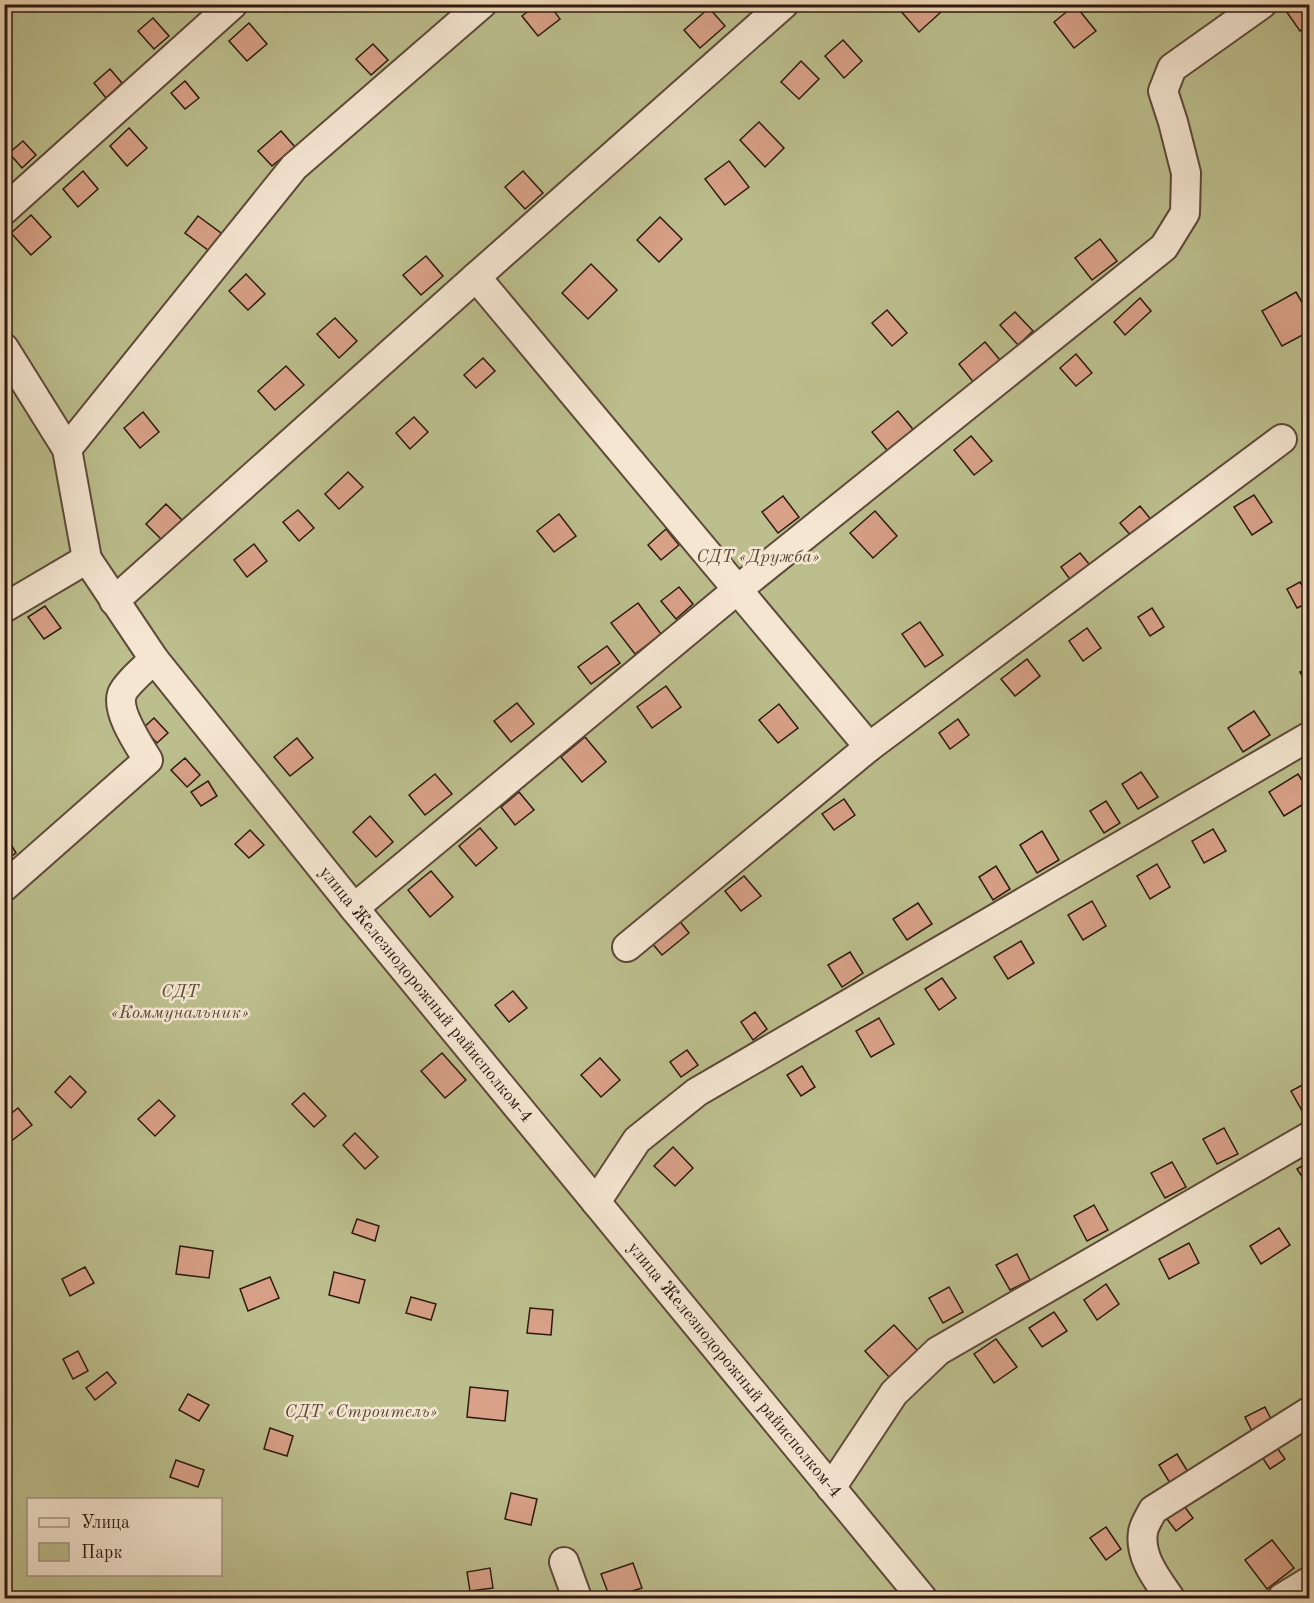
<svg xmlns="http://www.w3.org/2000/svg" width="1314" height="1603" viewBox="0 0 1314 1603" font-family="'Old Standard TT',serif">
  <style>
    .green { fill: #bcbe8d; stroke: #756c4e; stroke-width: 1.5; fill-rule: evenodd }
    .building { fill: #d8a188; stroke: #2e1a10; stroke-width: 1.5 }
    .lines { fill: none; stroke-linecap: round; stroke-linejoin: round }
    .minor-casing { stroke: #5e4a3a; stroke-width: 32 }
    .minor { stroke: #f5e6d2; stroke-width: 28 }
    .labels { text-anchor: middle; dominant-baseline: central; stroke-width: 5; stroke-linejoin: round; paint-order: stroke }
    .park-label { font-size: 18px; font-style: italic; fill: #594b36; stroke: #f5e6d2 }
    .street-label { font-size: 18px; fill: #2e1a10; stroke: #f5e6d2 }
  </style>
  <rect width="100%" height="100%" fill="#efd9b9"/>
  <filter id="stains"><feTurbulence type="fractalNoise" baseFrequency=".00333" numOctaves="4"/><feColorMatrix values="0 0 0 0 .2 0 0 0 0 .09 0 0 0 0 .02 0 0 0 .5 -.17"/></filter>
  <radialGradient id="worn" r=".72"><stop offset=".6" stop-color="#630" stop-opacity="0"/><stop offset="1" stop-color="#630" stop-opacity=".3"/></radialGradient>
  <!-- green -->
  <path class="green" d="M5,5H1309V1598H5ZM28,1500H220V1574H28Z"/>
  <!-- building -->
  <g class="building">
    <path d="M281,4H296L288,12Z"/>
    <path d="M537,4H549L560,19L538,36L522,16Z"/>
    <path d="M904,4H934L941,12L919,32L899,9Z"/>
    <path d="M1131,4H1146L1137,12Z"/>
    <path d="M1295,4H1310V25L1300,31L1286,11Z"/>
    <path d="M1075,5L1096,31L1074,48L1054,22Z"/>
    <path d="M709,8L725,26L700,48L684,30Z"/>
    <path d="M153,18L169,36L154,49L138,31Z"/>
    <path d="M249,23L267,44L247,61L229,41Z"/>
    <path d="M843,40L862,61L844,78L825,56Z"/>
    <path d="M373,44L388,60L371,75L356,59Z"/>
    <path d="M801,61L819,79L799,99L781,82Z"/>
    <path d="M110,69L122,83L106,98L94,83Z"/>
    <path d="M185,81L199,98L185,109L171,93Z"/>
    <path d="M759,122L784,148L765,167L740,140Z"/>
    <path d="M129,128L147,148L127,166L110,146Z"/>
    <path d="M281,131L295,147L272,166L258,151Z"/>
    <path d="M23,141L36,155L22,168L9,153Z"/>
    <path d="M729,161L749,187L725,205L705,179Z"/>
    <path d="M83,171L98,189L78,207L63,189Z"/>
    <path d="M523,171L543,193L525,209L505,187Z"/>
    <path d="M31,215L51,237L31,255L11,233Z"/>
    <path d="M198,216L225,236L212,253L185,233Z"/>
    <path d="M660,217L682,239L659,262L637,240Z"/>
    <path d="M1100,239L1117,261L1092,280L1075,258Z"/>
    <path d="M426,256L443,276L421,295L403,275Z"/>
    <path d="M591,264L617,290L588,319L562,293Z"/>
    <path d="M246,274L265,294L248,310L229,291Z"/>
    <path d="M1296,292L1310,316V331L1282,346L1262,311Z"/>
    <path d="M1140,298L1151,311L1125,335L1114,322Z"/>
    <path d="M887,310L907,333L892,346L872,323Z"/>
    <path d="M1015,312L1033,331L1018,345L1000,325Z"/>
    <path d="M335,318L357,341L339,358L317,334Z"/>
    <path d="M985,342L1000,360L974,383L959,364Z"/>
    <path d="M1076,354L1092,373L1076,386L1060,368Z"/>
    <path d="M483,358L495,371L476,388L464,375Z"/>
    <path d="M286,366L304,385L275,410L258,391Z"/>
    <path d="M898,411L916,433L891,455L872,432Z"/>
    <path d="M143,412L159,432L140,448L124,428Z"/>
    <path d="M414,417L428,432L410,449L396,433Z"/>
    <path d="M971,436L992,461L974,475L954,450Z"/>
    <path d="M348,472L363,487L339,509L325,494Z"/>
    <path d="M1254,495L1272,522L1252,535L1234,507Z"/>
    <path d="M783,496L799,517L778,533L762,512Z"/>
    <path d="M166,504L183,521L163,541L146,524Z"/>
    <path d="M1140,506L1157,527L1138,544L1120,523Z"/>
    <path d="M298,510L314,528L299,541L283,522Z"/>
    <path d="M875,511L897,536L873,558L850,533Z"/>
    <path d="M559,514L576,536L554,552L537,531Z"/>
    <path d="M666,529L679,545L661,560L648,545Z"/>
    <path d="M254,544L267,561L247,577L234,560Z"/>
    <path d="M1080,553L1094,570L1074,585L1061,567Z"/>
    <path d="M4,556L11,568L4,572Z"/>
    <path d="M1300,582L1310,598V602L1297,608L1287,589Z"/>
    <path d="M679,587L693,604L676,619L661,601Z"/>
    <path d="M638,603L661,634L635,654L611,623Z"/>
    <path d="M45,606L61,628L44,639L28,617Z"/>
    <path d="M1152,608L1164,627L1150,636L1138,617Z"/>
    <path d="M920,622L943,655L925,667L902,634Z"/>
    <path d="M1087,628L1101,648L1083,661L1069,641Z"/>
    <path d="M607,646L620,663L591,684L578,667Z"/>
    <path d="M1027,659L1040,676L1015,696L1001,679Z"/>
    <path d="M1310,667V689L1300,672Z"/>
    <path d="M666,686L681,707L652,728L637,707Z"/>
    <path d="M517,703L534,724L511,742L494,721Z"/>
    <path d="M779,704L798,728L778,743L759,720Z"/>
    <path d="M1254,711L1270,735L1243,752L1228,728Z"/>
    <path d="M154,718L168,733L157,743L143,728Z"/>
    <path d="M958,719L969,735L950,749L939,733Z"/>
    <path d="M585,737L606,762L582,782L561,757Z"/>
    <path d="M297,738L313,758L290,776L274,757Z"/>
    <path d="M185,758L200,775L187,787L171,770Z"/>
    <path d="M1141,772L1158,797L1138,809L1122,784Z"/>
    <path d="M435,774L452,794L425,815L409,795Z"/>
    <path d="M1298,774L1310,793V800L1284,816L1269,792Z"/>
    <path d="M208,781L217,796L201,806L191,792Z"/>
    <path d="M519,792L534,810L515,825L501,807Z"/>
    <path d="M844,799L855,815L834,830L822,814Z"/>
    <path d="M1106,801L1120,823L1104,833L1090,811Z"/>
    <path d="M370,816L393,842L376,857L353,832Z"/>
    <path d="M480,828L497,848L476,866L459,846Z"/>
    <path d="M1213,829L1226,851L1204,863L1192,841Z"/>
    <path d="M250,830L264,845L249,858L235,844Z"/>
    <path d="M1042,831L1059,860L1037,873L1020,845Z"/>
    <path d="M5,834L16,853L4,861V834Z"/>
    <path d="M1157,864L1170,887L1150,899L1137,876Z"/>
    <path d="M996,866L1010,889L993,900L979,877Z"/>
    <path d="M431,871L453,897L430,917L408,890Z"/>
    <path d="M744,876L761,896L741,911L725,891Z"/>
    <path d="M1092,901L1106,926L1083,940L1068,915Z"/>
    <path d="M918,903L932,924L907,940L893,919Z"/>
    <path d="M678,919L689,933L662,955L651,942Z"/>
    <path d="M1021,941L1034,963L1008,979L994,957Z"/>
    <path d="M850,952L863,973L842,987L828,965Z"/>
    <path d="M942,978L956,998L939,1010L925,989Z"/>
    <path d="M513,991L527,1008L509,1022L495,1005Z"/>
    <path d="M755,1012L767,1029L753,1040L741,1022Z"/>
    <path d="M879,1018L894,1044L871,1057L856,1031Z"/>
    <path d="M687,1050L698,1065L681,1077L670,1062Z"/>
    <path d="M442,1053L466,1080L445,1098L421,1071Z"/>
    <path d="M600,1058L620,1080L601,1097L581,1075Z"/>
    <path d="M802,1066L815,1087L801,1096L787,1075Z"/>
    <path d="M70,1076L86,1092L71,1108L55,1092Z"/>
    <path d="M1310,1081V1114L1305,1116L1291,1091Z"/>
    <path d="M304,1093L326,1116L314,1127L292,1104Z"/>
    <path d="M159,1100L175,1116L155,1136L138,1119Z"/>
    <path d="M18,1108L32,1125L10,1142L4,1135V1119Z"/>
    <path d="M1224,1128L1238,1154L1217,1164L1203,1139Z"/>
    <path d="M355,1133L378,1157L365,1169L343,1145Z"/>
    <path d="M673,1147L693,1168L675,1186L654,1166Z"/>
    <path d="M1310,1161V1189L1297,1169Z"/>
    <path d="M1172,1162L1186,1187L1165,1198L1151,1173Z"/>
    <path d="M1094,1205L1108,1230L1087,1241L1074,1216Z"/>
    <path d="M357,1219L379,1226L375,1241L352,1233Z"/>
    <path d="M1279,1228L1290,1245L1261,1264L1250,1246Z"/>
    <path d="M1189,1243L1199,1263L1169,1279L1159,1259Z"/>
    <path d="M180,1246L213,1251L209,1278L176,1274Z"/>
    <path d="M1017,1254L1030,1280L1010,1290L996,1265Z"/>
    <path d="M85,1267L94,1283L70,1296L62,1279Z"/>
    <path d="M334,1272L365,1280L359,1303L329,1295Z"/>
    <path d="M270,1277L279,1298L248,1311L240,1289Z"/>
    <path d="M1106,1284L1119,1304L1097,1320L1084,1300Z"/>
    <path d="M949,1287L963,1312L943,1323L929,1298Z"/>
    <path d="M411,1297L436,1304L431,1320L406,1313Z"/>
    <path d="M530,1308L553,1310L551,1335L527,1333Z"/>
    <path d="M1054,1312L1067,1331L1042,1347L1029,1328Z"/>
    <path d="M894,1325L918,1351L890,1378L865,1351Z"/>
    <path d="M996,1339L1017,1367L994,1383L974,1354Z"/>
    <path d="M78,1351L88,1371L73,1379L63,1359Z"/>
    <path d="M107,1372L116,1383L95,1400L86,1388Z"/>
    <path d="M470,1387L508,1391L505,1421L467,1417Z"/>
    <path d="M188,1394L209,1405L199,1421L179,1410Z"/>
    <path d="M1265,1407L1272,1421L1252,1431L1245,1417Z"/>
    <path d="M270,1428L293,1436L287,1456L264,1449Z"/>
    <path d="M1273,1442L1285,1459L1270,1469L1258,1451Z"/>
    <path d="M1177,1454L1188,1472L1170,1483L1159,1465Z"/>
    <path d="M176,1460L204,1470L198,1487L170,1477Z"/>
    <path d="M511,1493L537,1499L531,1525L505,1519Z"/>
    <path d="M1184,1506L1193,1518L1176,1531L1167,1519Z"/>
    <path d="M1106,1527L1121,1549L1106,1560L1090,1538Z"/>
    <path d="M1272,1540L1294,1568L1267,1589L1245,1560Z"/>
    <path d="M633,1563L642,1588L610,1598L601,1574Z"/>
    <path d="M490,1568L493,1588L470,1591L467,1572Z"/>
  </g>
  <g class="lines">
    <!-- minor casing -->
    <g class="minor-casing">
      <g id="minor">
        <path d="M4,210L233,4"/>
        <path d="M476,277L869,747"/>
        <path id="s1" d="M4,348L67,449L87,559L154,659L354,908L922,1598"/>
        <path d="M67,449L294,167L482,4"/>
        <path d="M114,601L476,277L784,4"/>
        <path d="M4,608L87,559"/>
        <path d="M4,887L148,760C139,745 116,712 122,694C125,685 146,667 154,659"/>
        <path d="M354,908L737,590L1164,247L1185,213L1186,173L1173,122L1163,91L1172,68L1262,4"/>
        <path d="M627,947L869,747L1282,439"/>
        <path d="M596,1202L637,1140L697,1092L1310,736"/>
        <path d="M831,1488L894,1393L938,1351L1310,1136"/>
        <path d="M564,1562L577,1598"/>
        <path d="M1170,1598C1157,1579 1139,1557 1143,1532C1144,1525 1150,1516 1153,1510L1310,1411"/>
        <path d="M1282,1598L1310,1581"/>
      </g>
    </g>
    <!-- minor -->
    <use href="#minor" class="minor"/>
  </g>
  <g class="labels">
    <!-- park labels -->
    <g class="park-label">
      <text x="758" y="557">СДТ «Дружба»</text>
      <text x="180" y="992">СДТ<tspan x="180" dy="21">«Коммунальник»</tspan></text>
      <text x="361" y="1412">СДТ «Строитель»</text>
    </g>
    <!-- street labels -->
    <g class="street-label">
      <text stroke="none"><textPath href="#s1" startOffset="783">улица Железнодорожный райисполком-4</textPath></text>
      <text stroke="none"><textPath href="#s1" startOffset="1269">улица Железнодорожный райисполком-4</textPath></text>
    </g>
  </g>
  <!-- margin -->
  <rect width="1314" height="1603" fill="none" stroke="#efd9b9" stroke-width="24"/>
  <rect x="6" y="6" width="1302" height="1591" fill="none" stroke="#2e1a10" stroke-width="3"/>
  <rect x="12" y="12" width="1290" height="1579" fill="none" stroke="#2e1a10" stroke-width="1.5"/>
  <!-- legend -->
  <rect x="27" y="1498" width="195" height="78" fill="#f5e6d2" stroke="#a59484" stroke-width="1.5"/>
  <rect x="39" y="1518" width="30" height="9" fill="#f5e6d2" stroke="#a59484" stroke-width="1.5"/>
  <text x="81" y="1528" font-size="18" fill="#2e1a10">Улица</text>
  <rect x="39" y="1543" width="30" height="18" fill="#bcbe8d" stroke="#a59484" stroke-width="1.5"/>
  <text x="81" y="1558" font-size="18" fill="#2e1a10">Парк</text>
  <rect width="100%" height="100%" filter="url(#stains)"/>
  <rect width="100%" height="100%" fill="url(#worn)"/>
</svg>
